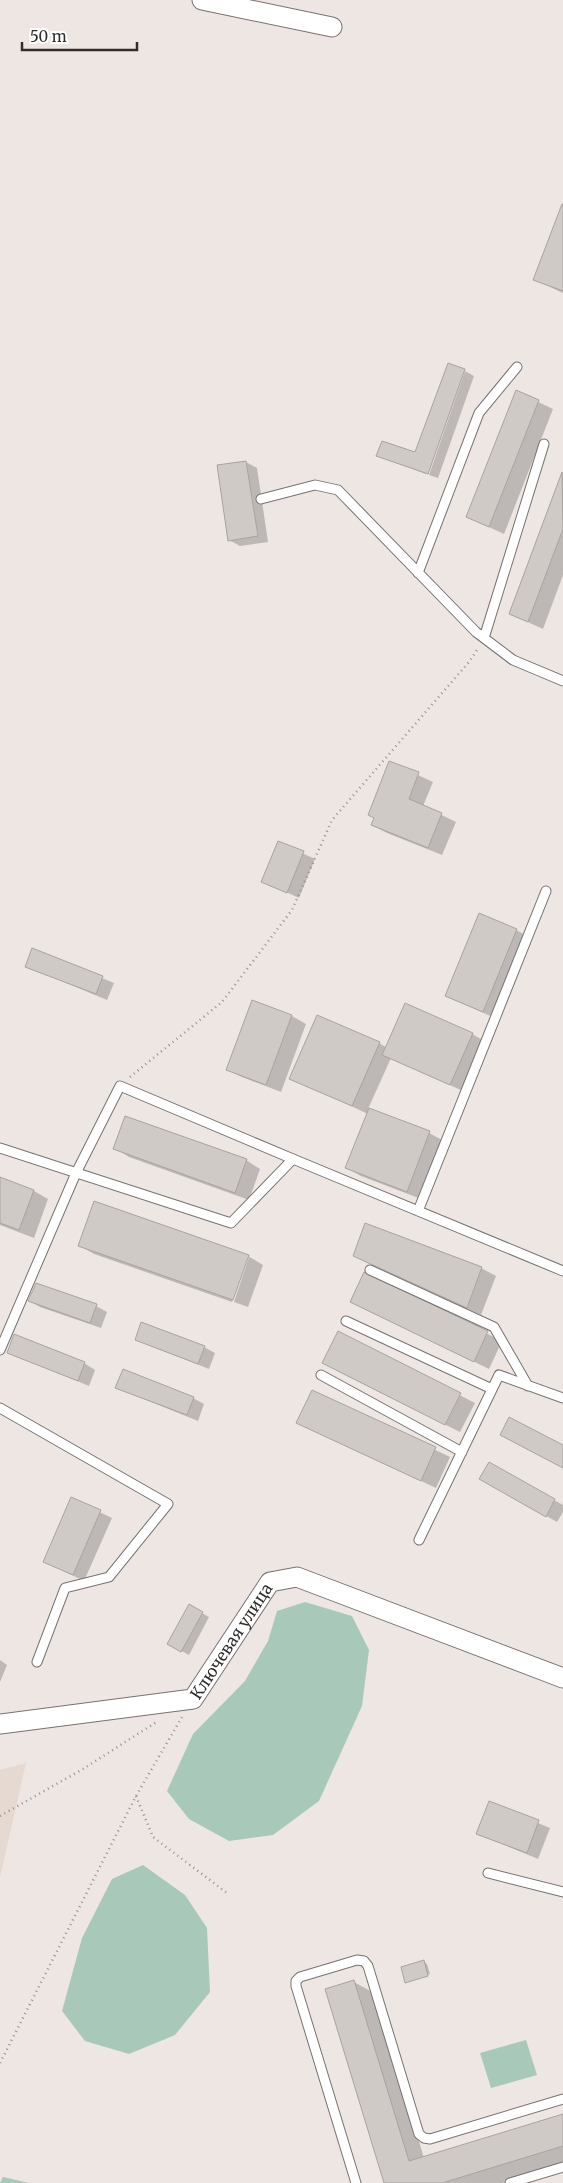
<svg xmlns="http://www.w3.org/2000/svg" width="563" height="2183" viewBox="0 0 563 2183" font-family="Merriweather,serif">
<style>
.built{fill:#e6d9d1}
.green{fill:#a8c9b9}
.shadow{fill:#0003}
.building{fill:#d0cac7;stroke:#a9a3a0}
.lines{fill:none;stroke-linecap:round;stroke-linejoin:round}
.service-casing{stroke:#787370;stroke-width:11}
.minor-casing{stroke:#787370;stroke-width:21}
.path{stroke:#96918f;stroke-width:2.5;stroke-dasharray:1 4;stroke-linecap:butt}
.service{stroke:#fff;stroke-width:9}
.minor{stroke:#fff;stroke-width:19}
.labels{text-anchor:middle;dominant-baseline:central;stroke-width:4;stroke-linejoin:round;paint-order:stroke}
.street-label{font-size:16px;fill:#302d2c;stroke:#fff}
</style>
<rect width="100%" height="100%" fill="#ede6e3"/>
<path class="built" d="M26,1763L0,1877V1770Z"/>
<path class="green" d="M305,1602L352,1616L369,1650L362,1706L319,1801L273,1835L229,1841L189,1819L167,1791L193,1734L245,1681L268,1641L277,1611Z
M143,1865L185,1895L207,1928L210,1992L175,2035L129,2054L85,2041L62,2011L82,1938L112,1879Z
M526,2040L537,2075L491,2088L480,2053Z
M3,2177L29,2183H0Z"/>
<path class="shadow" d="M563,204V293L535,280Z
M463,370L426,474L378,455L415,454Z
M465,371L474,376L438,478L429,475Z
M517,392L553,409L504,534L467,517Z
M246,462L257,468L268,542L240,546L229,540Z
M563,472V575L543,629L510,614Z
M390,762L433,782L423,806L456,822L442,855L387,833L372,825Z
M278,842L315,859L299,898L263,881Z
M516,930L531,938L497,1019L446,996Z
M33,950L114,983L107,1000L26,966Z
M292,1016L306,1024L281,1092L242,1077L227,1069Z
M472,1034L486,1042L465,1092L391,1058L368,1109L429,1133L444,1141L421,1199L361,1176L347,1168L368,1114L291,1078L379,1043L387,1048Z
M115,1148L246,1160L260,1169L249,1200L129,1157Z
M0,1178L34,1191L48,1199L34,1238L0,1225Z
M80,1246L248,1256L263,1265L248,1307L234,1302L249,1257H247L232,1302L94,1254Z
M354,1255L481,1268L496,1276L481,1315Z
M365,1274L502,1341L489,1369L352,1302Z
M29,1301L96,1306L107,1312L101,1328L40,1307Z
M338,1333L475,1403L460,1432L338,1371Z
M136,1340L204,1347L215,1353L209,1369Z
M8,1352L84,1363L95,1370L89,1386Z
M117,1388L193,1398L204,1404L198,1421Z
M313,1391L450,1457L436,1488L298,1423Z
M490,1464L563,1505V1512L557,1522L481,1479Z
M72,1499L112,1518L84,1581L45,1562Z
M189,1606L209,1617L189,1655L169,1644Z
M0,1660L7,1665L0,1682Z
M490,1803L550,1828L538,1859L478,1834Z
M424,1962L427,1964L430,1974L406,1982L402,1968Z
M354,1982L374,1993L424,2158L563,2116V2164L502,2183H385Z"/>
<path class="building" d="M562,204H563V291L533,280Z
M448,363L465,369L428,474L376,456L382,441L415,452Z
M516,390L539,400L489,527L466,517Z
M246,461L258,536L228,541L217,465Z
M562,472L563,529L528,622L509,614Z
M389,761L419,772L409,799L442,813L428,848L371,825L374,818L368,815Z
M278,841L304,851L287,893L261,882Z
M479,913L517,929L483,1012L445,996Z
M32,948L103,976L96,994L25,967Z
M252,1000L292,1015L266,1085L226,1070Z
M405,1003L473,1033L450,1085L382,1055Z
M317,1015L380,1042L352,1106L289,1079Z
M369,1108L430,1131L407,1192L345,1168Z
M125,1116L247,1159L235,1193L113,1149Z
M0,1177L34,1190L19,1230L0,1223Z
M94,1201L249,1255L233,1300L78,1246Z
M365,1223L482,1267L467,1308L353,1256Z
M364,1272L488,1331L474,1362L350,1302Z
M36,1283L97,1304L90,1323L28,1301Z
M141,1322L205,1346L198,1364L135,1340Z
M338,1331L461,1393L445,1425L322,1363Z
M14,1334L85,1362L78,1381L7,1353Z
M123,1369L194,1397L187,1415L115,1388Z
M312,1390L436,1447L421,1481L296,1423Z
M509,1417L563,1445V1468L500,1435Z
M489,1462L555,1499L546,1517L479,1479Z
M71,1497L101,1510L73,1575L43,1562Z
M189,1604L203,1612L181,1652L167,1644Z
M489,1801L539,1820L527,1853L476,1834Z
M424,1960L428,1976L405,1983L401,1967Z
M354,1980L409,2161L563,2114V2146L442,2183H384L325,1989Z"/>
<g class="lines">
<defs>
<path id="service" d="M261,499L315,485L338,490L476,632L513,660L563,681
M418,573L479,413L517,367
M484,638L544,444
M0,1148L231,1223L293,1159L563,1271
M418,1211L546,891
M370,1270L494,1327L528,1386
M346,1321L492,1389
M0,1350L76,1173L120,1086L293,1159
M321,1375L462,1452
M0,1408L168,1504L109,1577L65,1588L37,1662
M419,1540L499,1375L563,1398
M488,1873L563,1892
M356,2183L296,1986V1981L300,1977L357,1960L364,1961L368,1966L419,2134L424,2138L430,2139L563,2099
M510,2183L563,2167"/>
<g id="minor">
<path d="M202,0L332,27"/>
<path id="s1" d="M0,1724L193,1699L270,1582L297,1577L563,1678"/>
</g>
</defs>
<use href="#service" class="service-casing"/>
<use href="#minor" class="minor-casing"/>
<path class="path" d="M130,1077L222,1002L292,910L332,820L469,662L479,647
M136,1796L153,1837L227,1893
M0,1816L83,1769L158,1721
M0,2063L136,1796L182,1717"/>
<use href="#service" class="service"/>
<use href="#minor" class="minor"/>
</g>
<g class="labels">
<g class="street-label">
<text stroke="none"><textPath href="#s1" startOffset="264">Ключевая улица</textPath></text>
</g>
</g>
<path d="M22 42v8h115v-8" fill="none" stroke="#302d2c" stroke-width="2.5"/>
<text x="30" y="42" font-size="15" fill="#302d2c" stroke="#ffffff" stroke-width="4" paint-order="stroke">50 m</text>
</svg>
